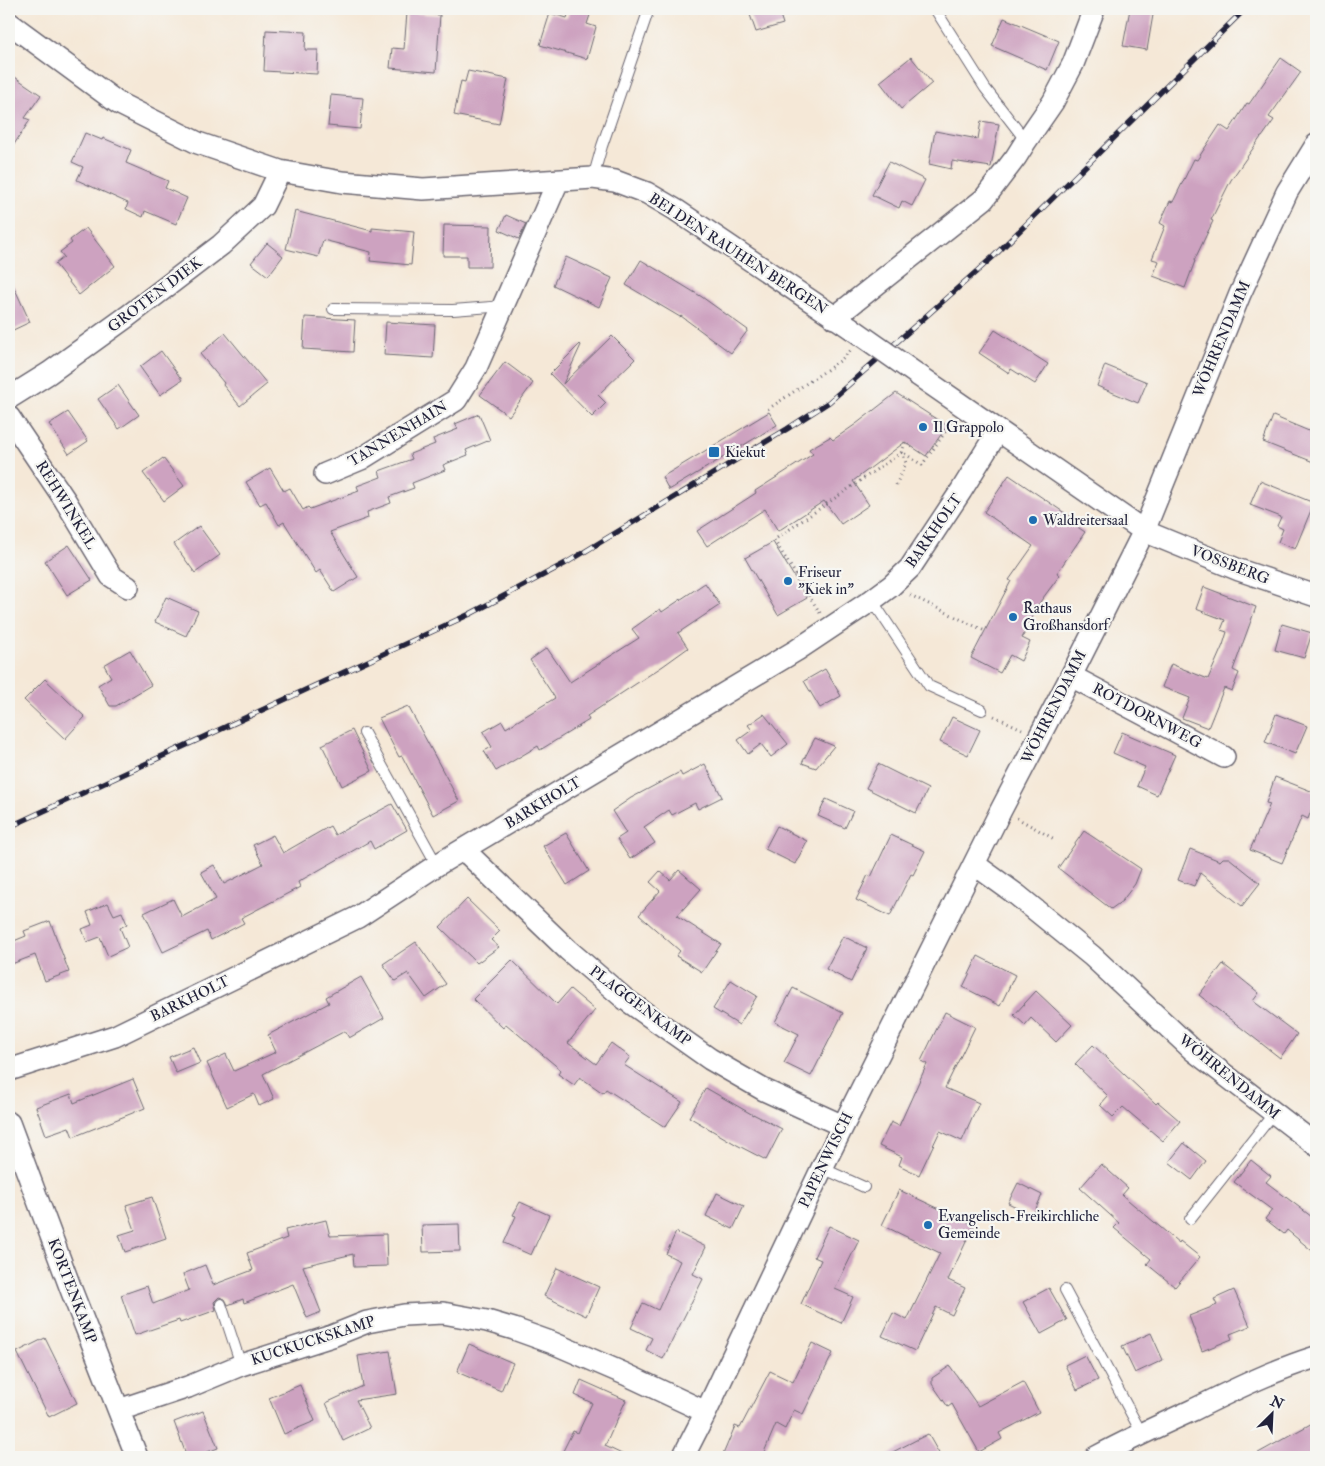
<svg xmlns="http://www.w3.org/2000/svg" width="1325" height="1466" viewBox="0 0 1325 1466" font-family="'IM FELL Double Pica',serif">
<style>
.building{fill:#cda2c0}
.lines{fill:none;stroke-linecap:round;stroke-linejoin:round}
.service-casing{stroke:#6c6772;stroke-width:12}
.minor-casing{stroke:#6c6772;stroke-width:24}
.path{stroke:#6c6772;stroke-width:3;stroke-dasharray:1 4;stroke-linecap:butt}
.service{stroke:#fff;stroke-width:10}
.minor{stroke:#fff;stroke-width:21}
.rail-casing{stroke:#22223b;stroke-width:5.5}
.rail{stroke:#f6f6f2;stroke-width:4;stroke-dasharray:11;stroke-linecap:butt}
.minor-bridge-casing{stroke:#6c6772;stroke-width:24;stroke-linecap:butt}
.minor-bridge{stroke:#fff;stroke-width:21}
.poi-dot{fill:#1f6fb2;stroke:#f6f6f2;stroke-width:2}
.labels{text-anchor:middle;dominant-baseline:central;stroke-width:4.5;stroke-linejoin:round;paint-order:stroke}
.street-label{font-size:15px;fill:#22223b;stroke:#f6f6f2}
.poi-label{font-size:15px;fill:#22223b;stroke:#f6f6f2;text-anchor:start}
</style>
<rect width="100%" height="100%" fill="#f6f6f2"/>
<filter id="ink" filterUnits="userSpaceOnUse"><feTurbulence type="fractalNoise" baseFrequency=".02" numOctaves="2"/><feDisplacementMap in="SourceGraphic" scale="10" xChannelSelector="R" yChannelSelector="G"/><feConvolveMatrix kernelMatrix="1 2 1 2 8 2 1 2 1" color-interpolation-filters="sRGB"/></filter>
<filter id="wash" filterUnits="userSpaceOnUse"><feTurbulence type="fractalNoise" baseFrequency=".0096" numOctaves="4" result="noise"/><feDisplacementMap in="SourceGraphic" scale="20" xChannelSelector="R" yChannelSelector="G"/><feGaussianBlur stdDeviation="1.12" result="paint"/><feColorMatrix in="noise" values="0 0 0 0 0 0 0 0 0 0 0 0 0 0 0 0 0 1.4 0 .05"/><feComposite in="paint" operator="in"/></filter>
<g filter="url(#wash)">
<rect width="100%" height="100%" fill="#f5e8d7"/>
<g id="blocks">
<path class="building" d="M570,9H592L587,24L596,27L587,59L540,45L550,13L567,18Z
M748,9H778L783,24L756,32Z
M1130,9H1154L1147,50L1123,46Z
M407,13L440,15L436,72L390,68L392,48L404,49Z
M1004,18L1059,41L1047,70L992,46Z
M266,30L306,32L305,50H318L317,74L264,71Z
M911,57L932,83L901,109L880,82Z
M1281,58L1301,72L1269,117L1274,120L1262,137H1261L1231,180L1211,220L1213,221L1194,261H1195L1185,288L1153,276L1159,261L1152,259L1165,226L1160,223L1170,201L1173,202L1194,159L1197,160L1220,125L1229,131L1247,103L1249,104Z
M468,71L508,79L499,124L454,115L461,81L465,82Z
M9,73L41,95L25,118L30,120L9,152Z
M331,95L363,98L360,129L328,126Z
M981,121L999,124L991,167L952,161L951,169L929,164L935,131L978,139Z
M85,133L102,140L103,138L131,150L126,163L168,181L165,188L187,198L176,224L145,211L143,217L126,209L128,203L77,180L83,167L72,162Z
M889,162L925,180L912,206L902,201L899,208L872,195Z
M295,211L372,231V228L414,232L411,265L370,261L371,252L323,240L318,257L286,249Z
M506,215L526,224L519,239L499,230Z
M444,225L491,226L490,267H467V256H443Z
M86,228L115,266L79,295L55,264L64,257L60,252L72,243L70,240Z
M267,243L283,256L268,276L251,263Z
M566,257L612,278L599,307L553,285Z
M641,260L702,297L748,330L731,353L681,316L680,317L626,285Z
M9,276L30,322L9,332Z
M305,317L355,320L353,352L303,349Z
M386,322L435,325L433,358L384,355Z
M995,330L1048,364L1035,384L1011,369L1009,373L979,353Z
M225,333L267,384L240,406L223,385L224,383L200,354Z
M612,336L635,359L598,395L606,403L592,417L550,374L580,344L581,345L563,384Z
M161,351L182,380L160,395L140,367Z
M505,362L533,383L509,416L480,395Z
M1105,365L1147,382L1138,403L1097,386Z
M118,385L139,415L119,429L98,399Z
M896,393L947,426L926,456L905,442L853,481L869,505L841,524L824,501L778,531L765,509L707,546L697,531L756,493L755,491L813,454L809,449L830,437L833,440L856,424Z
M68,412L88,441L69,454L49,424Z
M769,412L777,425L669,490L662,477Z
M479,414L490,440L466,450L468,455L443,465L445,470L412,483L414,488L389,497L391,503L367,512L368,518L330,532L358,577L334,592L320,570L316,573L284,522L279,525L266,502L260,505L246,482L270,468L284,491L290,488L303,510L308,507L310,509L359,491L357,486L381,477L379,471L412,459L410,454L435,444L433,439L458,429L455,424Z
M1273,416L1316,434V463L1263,442Z
M163,458L184,486L164,501L143,473Z
M1009,475L1072,518L1070,522L1085,532L1057,573L1060,575L1040,602L1022,638L1030,642L1021,661L1010,655L1000,673L971,658L1011,581L1009,580L1033,546L984,512Z
M1260,481L1314,503L1295,549L1278,542L1283,529L1277,526L1281,517L1250,505Z
M199,526L220,555L195,573L174,544Z
M773,542L807,598L778,615L745,558Z
M69,545L92,580L67,595L45,561Z
M705,583L720,605L678,633L688,648L663,666L587,716L589,720L540,750L538,746L496,771L484,751L492,747L483,732L502,721L506,728L555,698L530,660L547,648L570,682L639,638L632,629L660,609L662,612Z
M1204,587L1256,607L1233,670L1239,673L1232,691L1224,688L1208,728L1182,718L1190,698L1162,687L1171,664L1208,679L1223,645L1227,632L1221,630L1225,620L1196,609Z
M166,597L198,611L186,636L155,622Z
M1282,624L1312,633L1304,658L1275,650Z
M130,650L151,685L116,706H110L98,685L111,677L104,665Z
M825,669L841,696L820,708L804,681Z
M45,679L85,717L65,739L24,700Z
M408,706L459,801L433,815L402,756L399,757L379,718Z
M764,714L788,744L771,757L761,744L748,754L738,740L752,730L748,725Z
M1276,714L1307,726L1295,754L1265,742Z
M952,717L980,730L968,755L940,742Z
M352,730L372,771L342,786L322,745Z
M1122,732L1175,755L1157,795L1137,786L1145,767L1113,753Z
M815,738L834,746L816,768L802,763Z
M705,764L722,797L698,809L695,803L672,815L669,810L644,827L655,843L630,859L617,839L626,833L612,811L631,798L680,772L682,776Z
M878,764L928,789L916,813L866,788Z
M1275,777L1316,793V797L1308,819L1302,816L1282,863L1250,850L1270,804L1266,803Z
M826,799L853,811L845,828L818,816Z
M392,804L407,830L374,849L370,841L298,882L300,887L241,918L244,923L211,940L207,931L163,952L144,913L173,899L182,917L216,899L201,872L214,865L224,884L263,864L253,845L273,835L283,853L330,826L335,835Z
M777,826L807,841L795,864L765,849Z
M1084,831L1141,869L1135,884L1122,901L1111,909L1058,868Z
M566,833L589,871L567,885L543,846Z
M891,835L925,851L913,875L911,874L890,916L856,900L868,875L871,877Z
M1190,849L1220,861L1223,858H1229L1260,883L1242,906L1200,873L1194,886L1178,880Z
M679,870L701,889L677,916L721,944L702,972L676,956L680,951L639,915L660,891L650,882L660,871L670,880Z
M467,899L500,931L491,940L499,947L477,963L440,927Z
M108,903L114,915L122,912L127,924L120,928L128,947L108,956L100,937L87,942L82,929L92,925L87,912Z
M50,921L69,972L45,981L35,955L9,965V943L26,936L24,931Z
M843,936L867,948L851,982L826,969Z
M416,942L446,984L426,998L408,973L395,981L383,964Z
M978,956L1015,975L1000,1006L963,987Z
M512,960L557,1004L570,989L595,1010L568,1043L596,1064L611,1043L630,1057L624,1065L682,1102L665,1127L606,1089L603,1093L580,1077L574,1085L558,1074L561,1070L506,1024L503,1028L473,999Z
M1223,964L1259,993L1253,1001L1297,1034L1280,1058L1199,995Z
M361,977L384,1018L349,1038L345,1031L263,1074L274,1099L259,1106L254,1094L227,1107L207,1063L226,1054L234,1071L276,1052L268,1035L329,1003L326,997Z
M731,980L757,996L739,1025L713,1009Z
M793,988L843,1013L811,1076L784,1063L799,1034L775,1022Z
M1036,991L1072,1025L1056,1042L1031,1018L1025,1025L1014,1015Z
M945,1012L975,1027L945,1088L979,1103L962,1141L940,1131L919,1175L899,1165L902,1157L879,1146L891,1122L899,1126L927,1064L921,1061Z
M1093,1045L1156,1104L1158,1102L1180,1121L1163,1141L1123,1107L1113,1117L1100,1105L1108,1096L1075,1064Z
M193,1047L200,1063L176,1073L169,1057Z
M133,1079L145,1108L73,1137L69,1127L46,1135L36,1107L71,1094L74,1103Z
M706,1088L753,1115V1114L782,1129L766,1160L737,1145L689,1117Z
M1184,1143L1206,1161L1192,1180L1169,1162Z
M1251,1160L1271,1176L1266,1182L1316,1220V1254L1287,1230L1284,1234L1265,1219L1272,1210L1234,1182Z
M1101,1164L1128,1188L1122,1195L1179,1243L1180,1241L1200,1257L1175,1287L1147,1264L1151,1259L1114,1228L1119,1223L1080,1188Z
M1018,1183L1042,1195L1033,1215L1008,1203Z
M899,1190L974,1225L948,1280L965,1288L952,1315L936,1307L915,1351L882,1336L893,1313L907,1320L940,1253L882,1225Z
M717,1193L744,1206L733,1229L706,1216Z
M152,1197L166,1238L125,1252L119,1235L135,1230L126,1205Z
M520,1202L549,1215L531,1255L504,1243L516,1216L513,1215Z
M326,1220L330,1236L386,1234L387,1266L354,1267L353,1254L303,1266L321,1312L307,1318L293,1284L244,1303L243,1299L228,1305L225,1299L219,1297L214,1302L216,1310L180,1323L179,1320L135,1335L121,1295L147,1286L153,1304L189,1290L183,1274L205,1265L213,1285L253,1270L247,1253L287,1238L285,1230Z
M459,1224L460,1251L423,1252L422,1225Z
M829,1226L859,1240L835,1289L853,1297L841,1323L801,1304L821,1260L814,1257Z
M676,1232L706,1247L693,1274L703,1279L663,1359L646,1350L652,1338L631,1328L643,1303L658,1310L680,1261L666,1254Z
M557,1268L599,1287L586,1316L544,1296Z
M1049,1288L1067,1320L1041,1334L1023,1302Z
M1234,1290L1250,1326L1230,1334L1232,1339L1202,1351L1189,1316L1217,1305L1214,1299Z
M1151,1333L1163,1360L1135,1373L1122,1346Z
M45,1338L77,1403L49,1417L17,1352Z
M812,1343L833,1353L803,1414L794,1410L785,1429L776,1424L762,1457H722L735,1426L740,1428L770,1371L793,1382Z
M469,1344L513,1363L501,1391L457,1372Z
M390,1351L397,1394L356,1400L370,1428L343,1441L326,1403L363,1386L358,1356Z
M1085,1355L1098,1380L1077,1390L1065,1365Z
M950,1366L978,1406L1023,1382L1039,1412L999,1433L1002,1439L979,1452L952,1404L948,1407L932,1384V1378Z
M581,1380L626,1400L605,1446L628,1457H560L573,1431L578,1433L592,1403L575,1395Z
M300,1385L315,1421L284,1434L269,1398Z
M203,1411L218,1448L194,1457H187L174,1422Z
M1316,1421V1457H1251Z
M928,1434L941,1457H883Z"/>
</g>
</g>
<g filter="url(#ink)">
<use href="#blocks" fill-opacity="0" stroke="#6c6772" stroke-width="1"/>
<g class="lines">
<defs>
<path id="service" d="M935,9L985,88L1026,141
M593,178L602,146L649,9
M333,309L453,310L504,306
M872,600L929,686L982,710
M364,733L437,865
M822,1168L864,1187
M1190,1219L1274,1113
M1065,1290L1142,1434
M221,1304L241,1365"/>
<path id="minor" d="M9,23L118,103L198,143L280,171L342,182L423,189L593,178L615,181L647,193L676,210L851,328
M834,318L984,199L1016,157L1026,141L1053,102L1073,64L1094,9
M918,375L1144,531L1239,570L1316,596
M9,398L49,373L128,316L221,245L263,206L280,171
M9,417L65,500L111,576L128,587
M325,474L361,459L456,400L476,368L558,181
M1071,676L1224,757
M464,850L568,950L625,999L710,1059L764,1090L843,1126
M974,864L1017,895L1092,956L1194,1051L1316,1145
M9,1070L115,1036L358,917L437,865L797,650L872,600L891,586L910,568L961,491L998,431
M9,1123L72,1292L137,1457
M119,1410L188,1387L241,1365L332,1336L367,1322L404,1315L443,1313L487,1321L514,1329L553,1343L625,1374L706,1412
M683,1457L706,1412L822,1168L1001,810L1071,676L1144,531L1240,294L1287,192L1316,145
M1096,1457C1128,1440 1160,1425 1193,1410C1233,1390 1274,1370 1316,1357"/>
</defs>
<use href="#service" class="service-casing"/>
<use href="#minor" class="minor-casing"/>
<path class="path" d="M768,409L840,361L851,350
M896,485L906,463L902,452L905,442
M910,595L985,631
M820,613L774,540L902,452L922,465L953,421
M994,716L1022,729
M1017,818L1056,840"/>
<use href="#service" class="service"/>
<use href="#minor" class="minor"/>
<defs>
<path id="rail" d="M9,827L470,614L566,563L787,429L829,402L994,256L1245,9"/>
</defs>
<use href="#rail" class="rail-casing"/>
<use href="#rail" class="rail"/>
<defs>
<path id="minor-bridge" d="M851,328L918,375"/>
</defs>
<use href="#minor-bridge" class="minor-bridge-casing"/>
<use href="#minor-bridge" class="minor-bridge"/>
</g>
</g>
<g class="poi-dot">
<circle cx="923" cy="427" r="5"/>
<rect x="708" y="446" width="12" height="12" rx="2.5"/>
<circle cx="1033" cy="520" r="5"/>
<circle cx="788" cy="581" r="5"/>
<circle cx="1013" cy="617" r="5"/>
<circle cx="928" cy="1225" r="5"/>
</g>
<g class="labels">
<g class="street-label">
<text transform="translate(738 254) rotate(33)">BEI DEN RAUHEN BERGEN</text>
<text transform="translate(155 295) rotate(-37)">GROTEN DIEK</text>
<text transform="translate(1222 339) rotate(-67)">WÖHRENDAMM</text>
<text transform="translate(398 434) rotate(-31)">TANNENHAIN</text>
<text transform="translate(66 505) rotate(58)">REHWINKEL</text>
<text transform="translate(934 531) rotate(-55)">BARKHOLT</text>
<text transform="translate(1230 565) rotate(21)">VOSSBERG</text>
<text transform="translate(1054 707) rotate(-63)">WÖHRENDAMM</text>
<text transform="translate(1147 716) rotate(28)">ROTDORNWEG</text>
<text transform="translate(543 803) rotate(-31)">BARKHOLT</text>
<text transform="translate(190 999) rotate(-26)">BARKHOLT</text>
<text transform="translate(640 1006) rotate(37)">PLAGGENKAMP</text>
<text transform="translate(1229 1077) rotate(39)">WÖHRENDAMM</text>
<text transform="translate(826 1160) rotate(-64)">PAPENWISCH</text>
<text transform="translate(72 1291) rotate(69)">KORTENKAMP</text>
<text transform="translate(313 1341) rotate(-18)">KUCKUCKSKAMP</text>
</g>
<g class="poi-label">
<text x="933" y="427">Il Grappolo</text>
<text x="725" y="452">Kiekut</text>
<text x="1043" y="520">Waldreitersaal</text>
<text x="798" y="572">Friseur<tspan x="798" dy="17">"Kiek in"</tspan></text>
<text x="1023" y="608">Rathaus<tspan x="1023" dy="17">Großhansdorf</tspan></text>
<text x="938" y="1216">Evangelisch-Freikirchliche<tspan x="938" dy="17">Gemeinde</tspan></text>
</g>
</g>
<rect width="1325" height="1466" fill="none" stroke="#f6f6f2" stroke-width="30"/>
<g transform="translate(1272 1414) rotate(24)" stroke="#f6f6f2" stroke-width="4" paint-order="stroke">
<path d="M0-4L9 19L0 12L-9 19Z" fill="#22223b"/>
<text y="-8" font-size="14" font-weight="bold" text-anchor="middle" fill="#22223b">N</text>
</g>
</svg>
